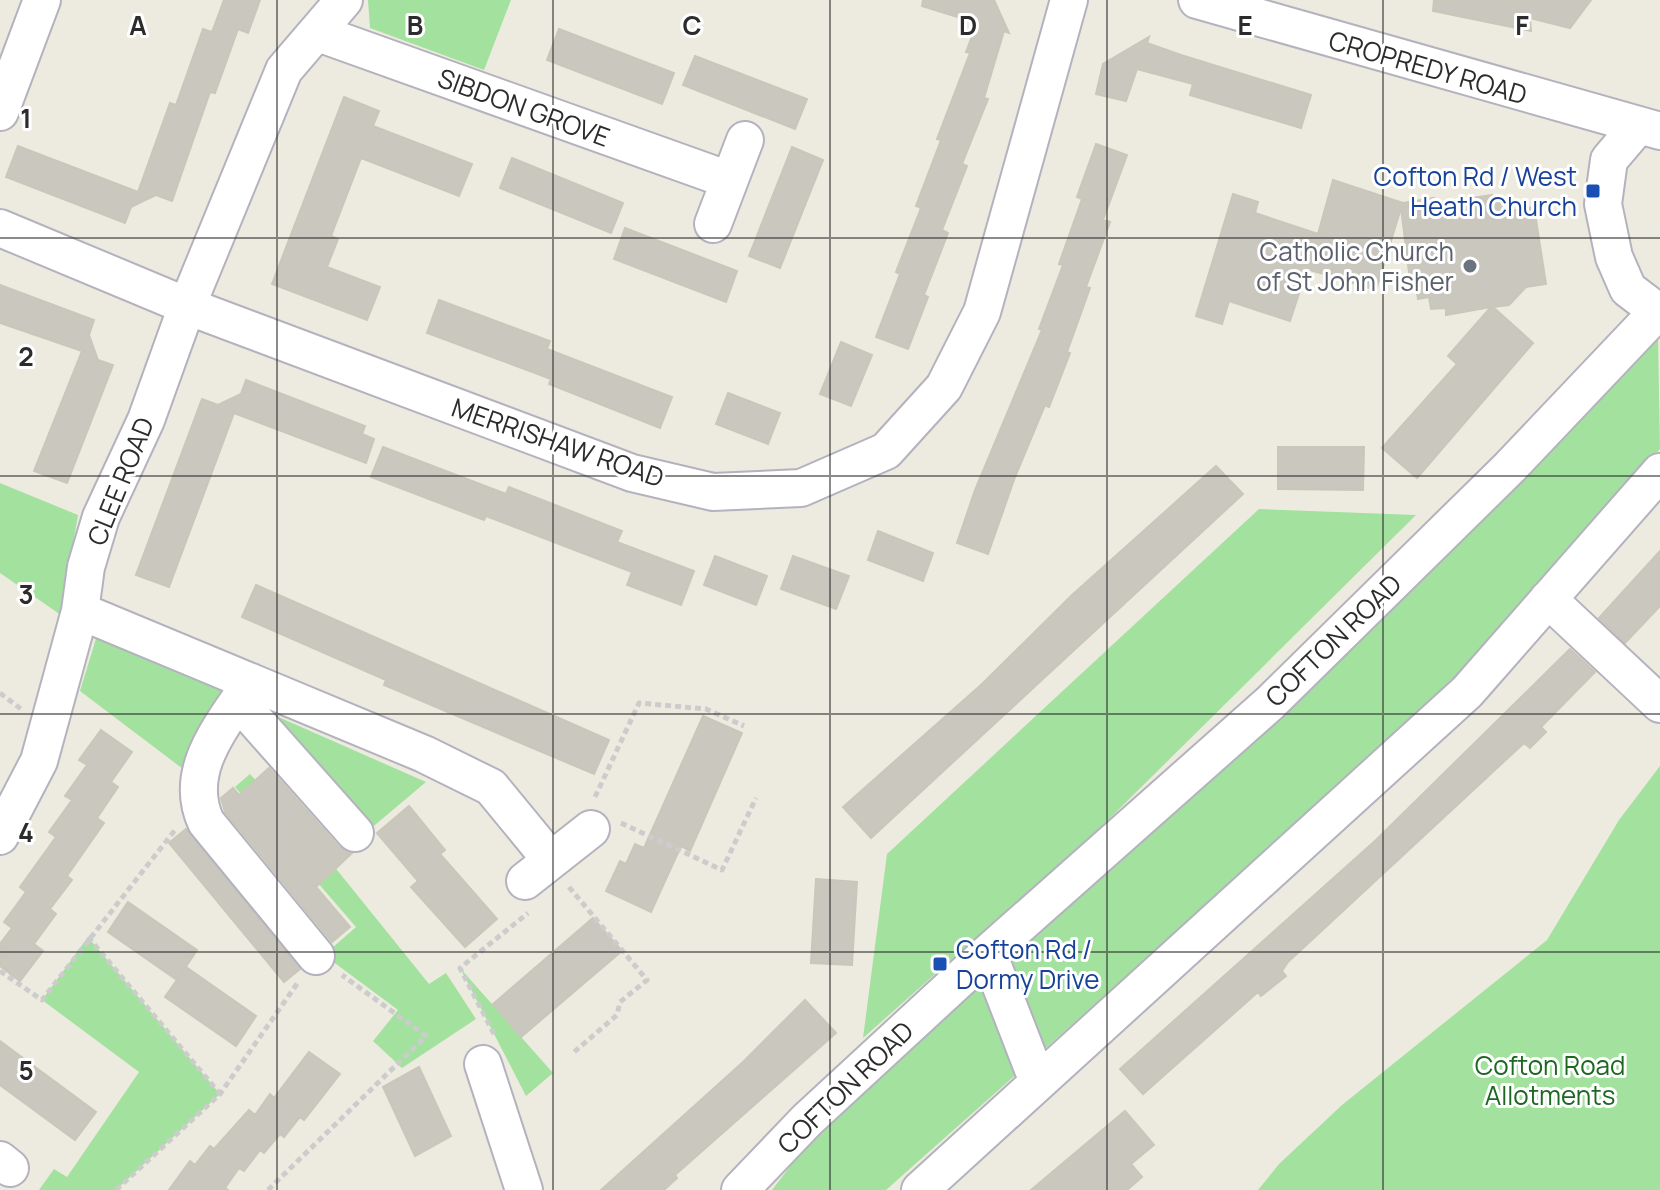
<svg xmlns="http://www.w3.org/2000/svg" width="1660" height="1190" viewBox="0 0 1660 1190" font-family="Manrope,sans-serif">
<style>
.green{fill:#a3e19e}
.building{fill:#c9c7be;stroke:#c9c7b9;stroke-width:2}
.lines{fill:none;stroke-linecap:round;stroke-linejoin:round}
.minor-casing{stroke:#b4b2bf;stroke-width:40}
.path{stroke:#ccc;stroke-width:5;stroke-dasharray:6 4;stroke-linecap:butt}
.minor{stroke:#fff;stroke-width:36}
.grid{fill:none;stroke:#2c2c2c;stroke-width:2;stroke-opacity:0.55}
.transit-dot{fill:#1a4fb4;stroke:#fff;stroke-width:3}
.worship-dot{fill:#6b7280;stroke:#fff;stroke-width:3}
.labels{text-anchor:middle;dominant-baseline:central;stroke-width:6;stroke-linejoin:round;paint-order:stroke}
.street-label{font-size:26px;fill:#2c2c2c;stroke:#fff}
.transit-label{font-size:26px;fill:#164399;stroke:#fff;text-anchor:end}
.worship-label{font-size:26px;fill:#5b616d;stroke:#fff;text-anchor:end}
.park-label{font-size:26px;fill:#1d6821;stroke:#fff}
.grid-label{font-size:26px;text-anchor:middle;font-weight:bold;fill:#2c2c2c;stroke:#fff;stroke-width:6;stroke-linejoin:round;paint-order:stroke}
</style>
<rect width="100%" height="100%" fill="#edebdf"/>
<path class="green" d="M368,0H511L484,70L370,28Z
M1658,336L1660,449L1462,678L886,1190H772L801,1152L1123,850Z
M0,483L78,515L61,615L0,573Z
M1259,509L1416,515L1101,827L863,1038L887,854Z
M98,632L234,688L187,772L80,691Z
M258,708L426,782L369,830Z
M1660,766V1190H1258L1279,1164L1342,1105L1547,940L1619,820Z
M250,774L329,860L429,984L446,973L476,1019L402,1068L373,1041L398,1010L324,955L356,927L235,787Z
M88,937L220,1094L116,1190H39L54,1169L67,1177L139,1072L42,1000Z
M460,968L553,1073L526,1096Z"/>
<path class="building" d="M224,0H260L248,33L238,29L215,93L210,92L172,201L156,195L143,201L131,207L125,223L6,177L18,146L138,192L170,103L176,105L203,29L212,32Z
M923,0H994L1009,33L1004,31L984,98L988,99L962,164L967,166L942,230L948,233L924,295L928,297L908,349L876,337L900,274L896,272L921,208L916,206L941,140L937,139L970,53L966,52L977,23L922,6Z
M1434,0H1591L1570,28L1530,18L1531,31L1433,11Z
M559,29L674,73L662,104L547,60Z
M1149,37L1147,43L1181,55L1311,95L1301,128L1190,95L1193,84L1137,69L1126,101L1096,94L1103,64Z
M695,56L807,99L795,129L683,85Z
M344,97L379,111L373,126L472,164L459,196L361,158L331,236L338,239L327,267L380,287L367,320L272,284Z
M1096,144L1127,155L1103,220L1110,222L1086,287L1090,288L1067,352L1070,353L1049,407L1045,405L1015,477L988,554L957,543L975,490L1042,330L1039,329L1063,265L1059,264L1082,199L1077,197Z
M792,147L823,160L780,268L749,256Z
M512,158L623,203L611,233L500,188Z
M1333,180L1403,203L1434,198L1435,204L1492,195L1493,202L1507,200L1509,211L1534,207L1546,284L1526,287L1509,305L1493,307L1533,343L1417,478L1382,448L1457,364L1448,356L1491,307L1446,315V308L1431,309L1429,297L1418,299L1416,287L1411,288L1401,208L1376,290L1307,269L1290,321L1229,301L1222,324L1196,316L1233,194L1258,202L1255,213L1318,234Z
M625,228L737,271L726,302L614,259Z
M0,285L94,320L89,335L98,360L113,365L67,483L34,471L82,351L0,323Z
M439,300L550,341L547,349L672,397L660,428L549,384L551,379L427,333Z
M841,342L872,355L851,406L820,394Z
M246,380L365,426L362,434L374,439L366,463L234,413L169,587L136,575L202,399L218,405L241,394Z
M728,393L780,413L768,444L716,424Z
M383,447L506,494L509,487L622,531L617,542L694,571L681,605L627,585L632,572L486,516L484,520L371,477Z
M1278,447H1364L1363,490L1278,489Z
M1216,466L1243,494L871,838L843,807L982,684L1072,595Z
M878,531L933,553L923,581L868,560Z
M1660,551V606L1625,643L1599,618Z
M715,556L767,576L756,605L704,585Z
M793,556L849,576L836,609L781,589Z
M256,585L609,740L594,774L384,685L386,680L242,617Z
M1570,649L1595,672L1541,727L1546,732L1530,748L1524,743L1288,962L1282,971L1286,976L1261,996L1258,992L1143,1094L1120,1069L1376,840Z
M703,716L742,733L690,851L681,846L651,912L606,891L620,861L626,864L635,844L644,848Z
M101,730L132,752L111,782L118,787L97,818L104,823L67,876L72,880L50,909L56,914L34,944L43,951L20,981L0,966V944L12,928L4,922L26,892L20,887L56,837L49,832L72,800L65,796L87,765L79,760Z
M269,768L339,847L352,853L316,887L350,927L332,942L225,812L221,798L233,788L239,795Z
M409,806L445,850L440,854L497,919L465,947L411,887L418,881L377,833Z
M186,829L300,969L284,982L169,843Z
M816,879L857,882L852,965L811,963Z
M128,902L197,950L177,980L108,932Z
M593,918L622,951L521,1037L493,1004Z
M186,967L256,1016L236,1046L165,997Z
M805,1000L836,1033L675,1175L677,1178L664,1190H601L743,1062Z
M0,1041L96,1112L75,1140L0,1085Z
M309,1052L340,1074L304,1120L300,1117L284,1137L280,1134L264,1153L260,1150L244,1171L239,1168L225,1188L228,1190H169L190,1161L195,1165L210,1146L214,1149L249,1110L255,1115L270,1094L274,1098Z
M419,1067L451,1136L415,1156L383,1087Z
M1125,1111L1154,1145L1131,1164L1142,1177L1127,1190H1031Z"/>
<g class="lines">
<defs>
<path id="minor" d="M344,0L284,70L187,306L146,420L101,517L86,567L80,611L424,754L491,787L551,860
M1197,0L1660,131
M318,33L729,180
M0,112L42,0
M1637,127L1609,160L1603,204L1614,257L1628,289L1657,311
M713,224L745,140
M0,228L187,306L632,473L713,492L801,488L886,451L944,387L982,312L1069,0
M1548,599L1660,704
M251,682C223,725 182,770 206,822L316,956
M238,701L355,833
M0,836L39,761L80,611
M525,881L591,829
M988,953L1038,1082
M483,1064L524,1190
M0,1160L10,1168
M740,1190L807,1120L988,953L1270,703L1510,467L1660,309
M920,1190L1467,692L1660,472"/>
</defs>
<use href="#minor" class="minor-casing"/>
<path class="path" d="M0,693L21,709
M595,797L639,703L706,709L744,726
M621,823L722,870L756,798
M569,887L647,980L620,1002L617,1015L573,1053
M88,937L220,1094
M0,971L42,1000L175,830
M494,1034L460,968L528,913
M116,1190L220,1094L299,981
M268,1190L426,1036L342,975"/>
<use href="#minor" class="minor"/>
</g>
<path class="grid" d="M277,0V1190M553,0V1190M830,0V1190M1107,0V1190M1383,0V1190M0,238H1660M0,476H1660M0,714H1660M0,952H1660"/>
<g class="transit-dot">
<rect x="1585" y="183" width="16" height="16" rx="4"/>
<rect x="932" y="956" width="16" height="16" rx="4"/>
</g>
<circle class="worship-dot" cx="1470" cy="266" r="8"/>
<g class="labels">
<g class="street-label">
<text transform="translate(1428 67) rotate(16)">CROPREDY ROAD</text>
<text transform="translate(524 107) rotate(20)">SIBDON GROVE</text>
<text transform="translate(558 442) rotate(19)">MERRISHAW ROAD</text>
<text transform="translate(120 481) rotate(-68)">CLEE ROAD</text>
<text transform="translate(1333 640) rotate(-44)">COFTON ROAD</text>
<text transform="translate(845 1087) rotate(-44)">COFTON ROAD</text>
</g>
<g class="transit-label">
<text x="1577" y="176">Cofton Rd / West<tspan x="1577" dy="30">Heath Church</tspan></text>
<text x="956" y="949" text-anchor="start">Cofton Rd /<tspan x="956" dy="30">Dormy Drive</tspan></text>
</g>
<g class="worship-label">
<text x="1454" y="251">Catholic Church<tspan x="1454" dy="30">of St John Fisher</tspan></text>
</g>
<g class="park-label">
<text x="1550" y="1065">Cofton Road<tspan x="1550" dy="30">Allotments</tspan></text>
</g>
</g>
<g class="grid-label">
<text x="138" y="35">A</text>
<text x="415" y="35">B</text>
<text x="692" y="35">C</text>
<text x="968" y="35">D</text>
<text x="1245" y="35">E</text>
<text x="1522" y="35">F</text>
<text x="26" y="128">1</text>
<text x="26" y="366">2</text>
<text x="26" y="604">3</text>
<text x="26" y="842">4</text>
<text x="26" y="1080">5</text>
</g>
</svg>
